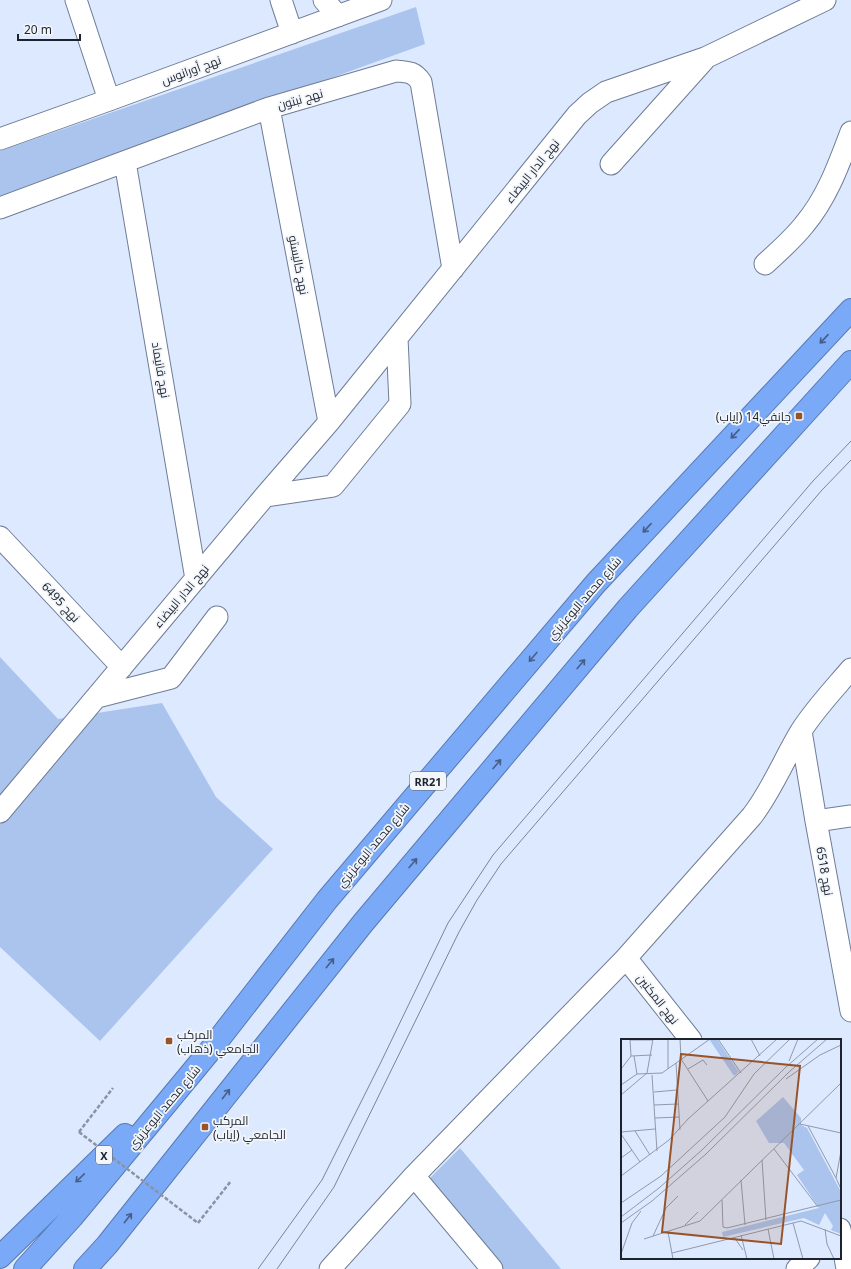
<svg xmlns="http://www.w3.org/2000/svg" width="851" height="1269" viewBox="0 0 851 1269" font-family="'Noto Sans',Cairo,sans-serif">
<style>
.green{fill:#aac4ee}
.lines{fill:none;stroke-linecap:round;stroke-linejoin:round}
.minor-casing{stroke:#6e7d96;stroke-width:23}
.highway-casing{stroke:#597ab1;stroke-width:24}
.path{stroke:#8993a4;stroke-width:2.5;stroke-dasharray:4 2;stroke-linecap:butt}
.minor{stroke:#fff;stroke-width:21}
.highway{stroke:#7aa9f8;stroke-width:22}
.tram{stroke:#7a8494;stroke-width:1}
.path-bridge{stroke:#8993a4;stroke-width:2.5;stroke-dasharray:4 2;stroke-linecap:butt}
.oneway{stroke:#475f88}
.poi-dot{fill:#985328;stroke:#f2f6fb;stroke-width:1.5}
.labels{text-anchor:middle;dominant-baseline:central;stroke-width:3.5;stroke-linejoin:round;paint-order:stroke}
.shield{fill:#f2f6fb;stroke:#5d626b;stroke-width:1}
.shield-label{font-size:11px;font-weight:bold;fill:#1d232d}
.street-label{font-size:12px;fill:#1d232d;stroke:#f2f6fb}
.poi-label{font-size:12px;fill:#1d232d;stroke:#f2f6fb;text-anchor:start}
.inset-road{fill:none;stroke:#909aab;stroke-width:1}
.view{fill:#985328;fill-opacity:0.15;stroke:#985328;stroke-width:2}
.inset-edge{fill:none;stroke:#1d232d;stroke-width:2}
</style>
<rect width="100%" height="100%" fill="#dce9ff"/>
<path class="green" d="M416,7L425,44L0,198V151Z
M0,657L58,719L162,703L216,797L273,849L100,1041L0,947Z
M460,1148L561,1269H502L428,1180Z"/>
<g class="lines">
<defs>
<path id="minor" d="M76,0L109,100
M281,0L292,33
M324,0L338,16
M269,108L329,422
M0,139L109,100L381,0
M125,162L196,579
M611,164L704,60
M0,208L269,108L396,71C409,72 414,72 421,82L453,269
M765,264C778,252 793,239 804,225C827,198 839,164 851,132
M265,496L333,486L400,404L397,338
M0,537L122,667
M97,697L171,678L217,617
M801,731L816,821L851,1011
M0,812L265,496L329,422L577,115L590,103L606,92L705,58L825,0
M816,821L851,816
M626,958L691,1040
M414,1176L492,1269
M840,1229L847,1269
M330,1269L414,1176L626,958L752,816C772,790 784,759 801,731C815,709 834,689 851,669
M797,1269L809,1258"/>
<path id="highway" d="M0,1257L125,1135
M25,1269L72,1217L208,1053L327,900L596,583L851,310
M85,1269L107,1245L363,923L628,608L851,362"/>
</defs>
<use href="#minor" class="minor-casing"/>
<use href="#highway" class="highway-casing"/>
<path class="path" d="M79,1132L113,1088
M198,1223L231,1181"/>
<use href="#minor" class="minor"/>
<use href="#highway" class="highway"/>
<path class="tram" d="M258,1269L322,1180L381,1062L448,923L493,855L813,481L851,441
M277,1269L334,1187L459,932L477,900L501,864L822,490L851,460"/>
<path class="path-bridge" d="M79,1132L198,1223"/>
</g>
<defs><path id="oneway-shaft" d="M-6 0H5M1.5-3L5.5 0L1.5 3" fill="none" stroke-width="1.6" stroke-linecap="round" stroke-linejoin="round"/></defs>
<g class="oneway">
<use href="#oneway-shaft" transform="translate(824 339) rotate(133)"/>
<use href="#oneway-shaft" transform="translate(735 434) rotate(133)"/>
<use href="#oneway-shaft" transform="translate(647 528) rotate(133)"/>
<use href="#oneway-shaft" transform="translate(533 657) rotate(130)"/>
<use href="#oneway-shaft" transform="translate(581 664) rotate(-50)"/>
<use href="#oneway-shaft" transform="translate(497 764) rotate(-50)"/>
<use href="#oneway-shaft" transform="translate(413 863) rotate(-50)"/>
<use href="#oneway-shaft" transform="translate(330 963) rotate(-51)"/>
<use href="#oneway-shaft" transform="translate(226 1094) rotate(-52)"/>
<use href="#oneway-shaft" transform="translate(80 1178) rotate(136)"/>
<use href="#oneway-shaft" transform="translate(128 1218) rotate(-52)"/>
</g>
<g class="poi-dot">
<rect x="795" y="412" width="8" height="8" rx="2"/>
<rect x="165" y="1037" width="8" height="8" rx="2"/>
<rect x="201" y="1123" width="8" height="8" rx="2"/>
</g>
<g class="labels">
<g class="shield">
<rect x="410" y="772" width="36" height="18" rx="3"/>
<rect x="96" y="1146" width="16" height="18" rx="3"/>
</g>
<g class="shield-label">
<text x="428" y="781">RR21</text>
<text x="104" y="1155">X</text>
</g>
<g class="street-label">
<text transform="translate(191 70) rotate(-20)">نهج أورانوس</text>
<text transform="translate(300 99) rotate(-16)">نهج نبتون</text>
<text transform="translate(532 171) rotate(-51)">نهج الدار البيضاء</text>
<text transform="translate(299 265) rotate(79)">نهج كاليستو</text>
<text transform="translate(161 370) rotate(80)">نهج قانيماد</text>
<text transform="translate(181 596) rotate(-50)">نهج الدار البيضاء</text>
<text transform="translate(584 598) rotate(-49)">شارع محمد البوعزيزي</text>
<text transform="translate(61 602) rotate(47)">نهج 6495</text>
<text transform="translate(373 845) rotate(-50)">شارع محمد البوعزيزي</text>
<text transform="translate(825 871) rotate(80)">نهج 6518</text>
<text transform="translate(658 999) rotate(52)">نهج المكنين</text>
<text transform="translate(164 1107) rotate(-50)">شارع محمد البوعزيزي</text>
</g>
<g class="poi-label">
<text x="791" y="416" text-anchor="end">جانفي14 (إياب)</text>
<text x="177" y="1034">المركب<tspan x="177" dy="14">الجامعي (ذهاب)</tspan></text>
<text x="213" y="1120">المركب<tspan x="213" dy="14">الجامعي (إياب)</tspan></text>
</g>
</g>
<g transform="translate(621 1039)">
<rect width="220" height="220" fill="#dce9ff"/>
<path d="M88,0H96L118,33L113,37ZM162,58L180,79V86L186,89L220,153V195L210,191L212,187L204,174L198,186L183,179L102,198L101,193L198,169L176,136L183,131L163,104H148L135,82Z" fill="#aac4ee"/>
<path class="inset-road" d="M9,0L10,17L31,16M47,0V30M59,0L60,20L87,62M97,0L120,34M130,0L139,17M9,1H32M13,17L16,35M168,22L177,0M55,24L59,91M0,30L10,17M67,30L82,21L86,26M31,36L36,112M165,40L199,16L220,6M0,46L16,35L41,34L89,0M33,53L56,51M0,56L26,34L32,0M33,66L57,65M34,79L58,78M179,85L220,94M187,87L215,139M14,92L29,116M0,93L34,90M0,95L19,123M153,110L197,168M220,112L215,139L220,150M0,119L11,111M141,121L145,181M0,137L48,101L67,80L156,0M120,141L124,186M101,161L102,188L106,189L220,161M0,164L40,137L104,78L133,35L169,0M0,178L38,149L81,111L164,29L197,0M0,184L31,162L85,115L168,33L206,0M172,184L182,220M64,186L77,173M147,190L153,220M204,190L206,205L213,220M47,193L52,220M120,196L126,220M32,197L45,169L57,157M113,198L122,211M23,200L79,182L220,44M51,214L180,182L220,197M0,215L11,184L20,172"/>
<path class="view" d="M60,15L179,27L160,205L41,193Z"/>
<rect width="220" height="220" class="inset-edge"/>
</g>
<path d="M18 34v6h62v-6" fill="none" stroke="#1d232d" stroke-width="2"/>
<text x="24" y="34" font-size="12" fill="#1d232d" stroke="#f2f6fb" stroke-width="3" paint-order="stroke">20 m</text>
</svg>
